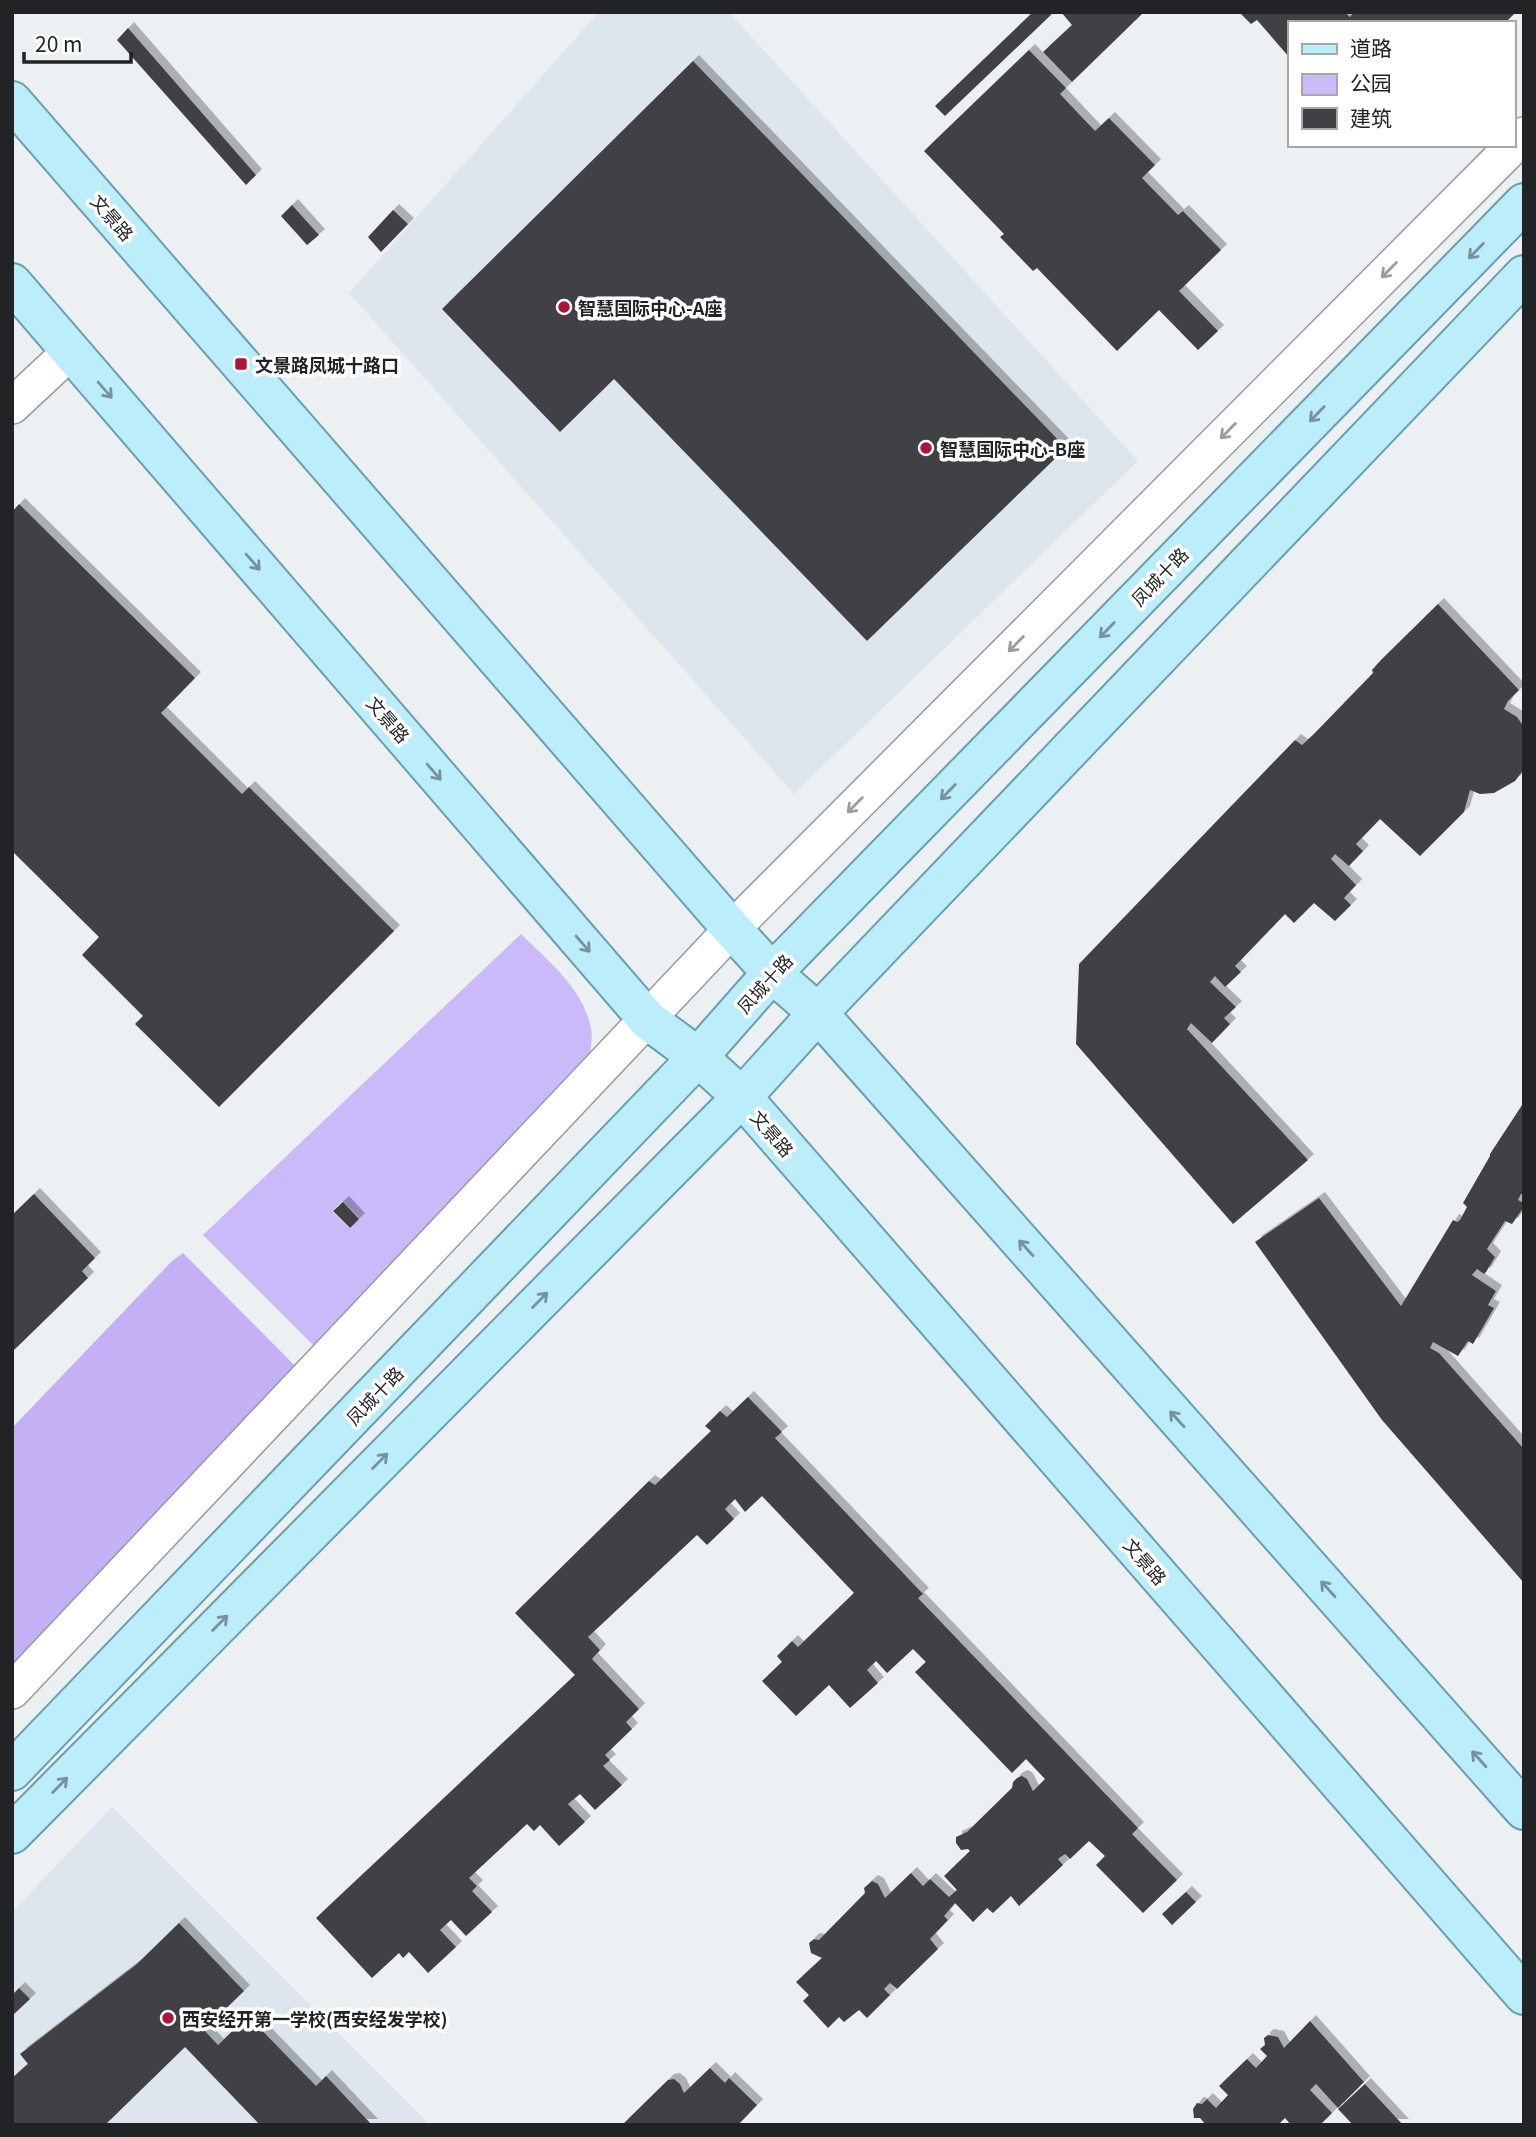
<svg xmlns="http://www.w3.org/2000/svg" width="1536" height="2137" viewBox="0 0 1536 2137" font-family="Georgia,'Noto Sans SC',serif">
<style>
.built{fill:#dde6ef}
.green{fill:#cbbaf9;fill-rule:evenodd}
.forest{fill:#c3b0f5}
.building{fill:#404144;filter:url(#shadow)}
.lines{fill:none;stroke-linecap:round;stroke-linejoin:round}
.minor-casing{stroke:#989b9e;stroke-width:38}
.major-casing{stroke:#699ead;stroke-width:42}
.minor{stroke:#fff;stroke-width:35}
.major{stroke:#bcedfa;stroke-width:38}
.oneway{stroke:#77929a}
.oneway2{stroke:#9c9c9c}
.poi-dot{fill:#ab1538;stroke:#fff;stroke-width:2.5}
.labels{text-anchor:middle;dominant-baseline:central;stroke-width:7;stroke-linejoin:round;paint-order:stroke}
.street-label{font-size:18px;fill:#222324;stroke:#fff}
.poi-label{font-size:18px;font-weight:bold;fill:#222324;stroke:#fff;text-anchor:start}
</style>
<defs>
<filter id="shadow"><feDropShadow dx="6" dy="-6" stdDeviation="0" flood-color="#0004"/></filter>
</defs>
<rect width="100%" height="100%" fill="#ecf0f3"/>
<path class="built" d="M599,12H729L1138,461L794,794L349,293Z
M112,1807L430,2125H12V1912Z"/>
<path class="green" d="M521,934C548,961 584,989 591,1029C593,1039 590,1051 589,1061L330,1362L203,1235ZM342,1201L360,1218L349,1228L332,1211Z"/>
<path class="forest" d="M183,1253L312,1383L12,1697V1428L172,1261Z"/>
<path class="building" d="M1033,12H1054L945,116L935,106Z
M1061,12H1144L1072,82L1043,52L1072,25Z
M1239,12H1345L1350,17L1354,12H1516L1505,23H1289V57L1257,20L1251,24Z
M128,28L256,175L246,185L117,40Z
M1029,50L1066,88L1060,94L1095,131L1109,118L1155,165L1142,178L1178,215L1183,211L1221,250L1179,291L1218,331L1198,350L1159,310L1117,351L1037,268L1033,271L1000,237L1004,234L924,151Z
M693,61L1066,448L867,641L614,379L560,432L442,309Z
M292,205L319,235L307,245L281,216Z
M393,210L408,224L381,252L368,237Z
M19,504L195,678L161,713L242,794L249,787L394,931L219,1107L135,1024L143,1016L82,955L99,937L12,851V512Z
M1438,604L1519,690L1508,701L1504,709L1517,717L1524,727V769L1515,781L1494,793L1480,794L1470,790L1464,812L1420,856L1380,819L1356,844L1363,851L1349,866L1335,854L1331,859L1356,885L1344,898L1351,905L1335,921L1314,903L1294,923L1285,914L1237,964L1235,966L1241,972L1225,987L1215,976L1210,982L1236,1007L1224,1018L1230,1024L1212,1043L1191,1023L1187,1029L1308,1160L1233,1224L1076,1044L1079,964L1295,740L1302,745L1313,735L1373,673L1372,670L1380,661Z
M1524,1102V1194H1521L1518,1200L1524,1203V1207L1512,1224L1505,1221L1487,1249L1495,1257L1486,1272L1484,1274L1477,1269L1472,1275L1496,1291L1488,1305L1494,1308L1473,1344L1468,1341L1458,1356L1433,1342L1430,1348L1439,1353L1524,1449V1583L1382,1420L1255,1242L1319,1198L1401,1306L1453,1220L1457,1222L1460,1220L1467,1207L1463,1203L1490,1156V1154Z
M34,1194L95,1258L82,1271L88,1278L12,1352V1215Z
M343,1202L359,1219L350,1228L333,1211Z
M748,1397L782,1432L775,1438L923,1594L918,1598L1138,1828L1132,1834L1177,1880L1143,1913L1096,1865L1105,1856L1089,1841L1070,1859L1065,1854L1058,1859L1063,1865L1019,1906L1011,1896L993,1913L987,1908L973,1922L955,1903L944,1916L948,1920L930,1939L938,1949L897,1989L890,1983L884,1989L890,1995L867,2018L859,2010L844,2022L839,2017L828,2028L803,2001L809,1995L796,1982L822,1958L811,1953L809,1943L814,1939L819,1940L865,1893L864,1888L872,1881L878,1884L885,1898L911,1873L923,1886L930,1879L949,1897L957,1890L944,1876L970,1851L968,1849L961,1850L956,1843V1837L967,1832L1012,1788L1013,1782L1017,1778L1022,1776L1027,1779L1033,1791L1045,1779L1026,1759L1012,1773L915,1672L926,1662L913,1649L887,1673L876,1661L867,1670L878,1683L850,1708L829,1685L796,1716L762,1681L782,1662L777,1656L792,1641L798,1647L854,1593L762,1496L745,1512L735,1499L725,1509L734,1519L707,1545L697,1535L588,1637L600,1650L592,1659L639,1709L626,1722L632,1729L605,1755L610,1760L603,1766L622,1785L595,1810L580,1794L568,1804L585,1822L559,1846L540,1825L534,1831L527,1824L469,1878L477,1886L472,1891L492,1912L466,1936L451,1920L440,1930L456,1947L428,1973L409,1952L403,1958L399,1953L372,1978L316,1918L575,1675L515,1613L649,1481L655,1485L711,1431L705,1426L720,1411L727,1417Z
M1186,1892L1196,1902L1172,1925L1162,1914Z
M179,1923L244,1991L204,2030L218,2045L248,2016L316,2086L326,2076L372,2125H260L185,2047L105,2125H12V2078L28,2064L20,2054L137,1964Z
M19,1988L30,1999L12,2016V1995Z
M1310,2021L1364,2082L1338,2108L1316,2084L1310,2090L1332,2113L1320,2125H1291L1285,2118L1278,2125H1206L1200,2118H1194L1193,2109L1197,2103L1202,2104L1207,2099L1216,2108L1228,2095L1219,2086L1247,2059L1256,2068L1267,2056L1260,2049L1265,2045L1264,2038L1268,2035L1278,2037L1284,2048Z
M710,2068L725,2083L729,2078L757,2105L738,2125H622L668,2080L674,2079L680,2084L684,2093Z
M1365,2084L1403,2125H1353L1338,2109Z"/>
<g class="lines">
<defs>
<path id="minor" d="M12,406L71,351
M12,1691L732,929L1524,135"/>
<path id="major" d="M12,101L732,929L772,973L818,1013L1524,1810
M12,283L648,1020L698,1057L742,1097L1524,1995
M12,1771L698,1057L772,973L1524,203
M12,1834L742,1097L818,1013L1524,275"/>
</defs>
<use href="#minor" class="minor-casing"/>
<use href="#major" class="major-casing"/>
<use href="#minor" class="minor"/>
<use href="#major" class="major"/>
</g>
<defs><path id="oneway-shaft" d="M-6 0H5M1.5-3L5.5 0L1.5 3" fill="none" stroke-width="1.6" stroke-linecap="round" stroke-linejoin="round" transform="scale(1.75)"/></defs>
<g class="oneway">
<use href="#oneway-shaft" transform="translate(1476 251) rotate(134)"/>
<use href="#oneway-shaft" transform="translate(105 390) rotate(49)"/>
<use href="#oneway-shaft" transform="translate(1317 414) rotate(134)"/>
<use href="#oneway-shaft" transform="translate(253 562) rotate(49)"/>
<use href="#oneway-shaft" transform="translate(1107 630) rotate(134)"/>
<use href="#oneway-shaft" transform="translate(434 772) rotate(49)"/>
<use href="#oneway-shaft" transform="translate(948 792) rotate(134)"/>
<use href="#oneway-shaft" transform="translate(583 944) rotate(49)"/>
<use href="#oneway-shaft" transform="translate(1026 1248) rotate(-132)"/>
<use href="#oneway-shaft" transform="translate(540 1300) rotate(-45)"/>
<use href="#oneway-shaft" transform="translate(1177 1419) rotate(-132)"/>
<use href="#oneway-shaft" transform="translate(380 1461) rotate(-45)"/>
<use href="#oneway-shaft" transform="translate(1328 1589) rotate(-132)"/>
<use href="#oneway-shaft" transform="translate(220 1623) rotate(-45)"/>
<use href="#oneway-shaft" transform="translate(1479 1759) rotate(-132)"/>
<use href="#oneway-shaft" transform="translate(60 1785) rotate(-46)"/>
</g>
<g class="oneway2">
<use href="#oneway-shaft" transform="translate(1389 270) rotate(135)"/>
<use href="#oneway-shaft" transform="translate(1228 431) rotate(135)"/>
<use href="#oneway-shaft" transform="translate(1016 644) rotate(135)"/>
<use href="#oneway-shaft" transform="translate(855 805) rotate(135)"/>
</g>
<g class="poi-dot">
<circle cx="564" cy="307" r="7"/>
<rect x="234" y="357" width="14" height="14" rx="3.5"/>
<circle cx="926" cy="448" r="7"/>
<circle cx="168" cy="2018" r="7"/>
</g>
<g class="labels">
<g class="street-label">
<text transform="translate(113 217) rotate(49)">文景路</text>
<text transform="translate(1159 576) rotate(-46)">凤城十路</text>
<text transform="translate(389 719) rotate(49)">文景路</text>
<text transform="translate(764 983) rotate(-48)">凤城十路</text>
<text transform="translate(773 1133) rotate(49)">文景路</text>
<text transform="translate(374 1395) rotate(-46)">凤城十路</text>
<text transform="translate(1146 1561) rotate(49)">文景路</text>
</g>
<g class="poi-label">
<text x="578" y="307">智慧国际中心-A座</text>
<text x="255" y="364">文景路凤城十路口</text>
<text x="940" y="448">智慧国际中心-B座</text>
<text x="182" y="2018">西安经开第一学校(西安经发学校)</text>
</g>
</g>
<rect width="1536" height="2137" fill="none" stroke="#222324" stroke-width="28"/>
<rect x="1288" y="21" width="228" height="126" fill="#ffffff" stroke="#a7a7a7" stroke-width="2"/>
<rect x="1302" y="44" width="35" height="10" fill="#bcedfa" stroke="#a7a7a7" stroke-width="2"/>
<text x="1350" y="56" font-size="21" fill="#222324">道路</text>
<rect x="1302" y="74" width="35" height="21" fill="#cbbaf9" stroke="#a7a7a7" stroke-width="2"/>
<text x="1350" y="91" font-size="21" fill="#222324">公园</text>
<rect x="1302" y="108" width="35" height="21" fill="#404144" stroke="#a7a7a7" stroke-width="2"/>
<text x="1350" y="126" font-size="21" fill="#222324">建筑</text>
<path d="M24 52v10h107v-10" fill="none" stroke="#222324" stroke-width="3.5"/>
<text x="35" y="52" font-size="21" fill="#222324" stroke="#ffffff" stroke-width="5" paint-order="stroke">20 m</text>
</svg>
